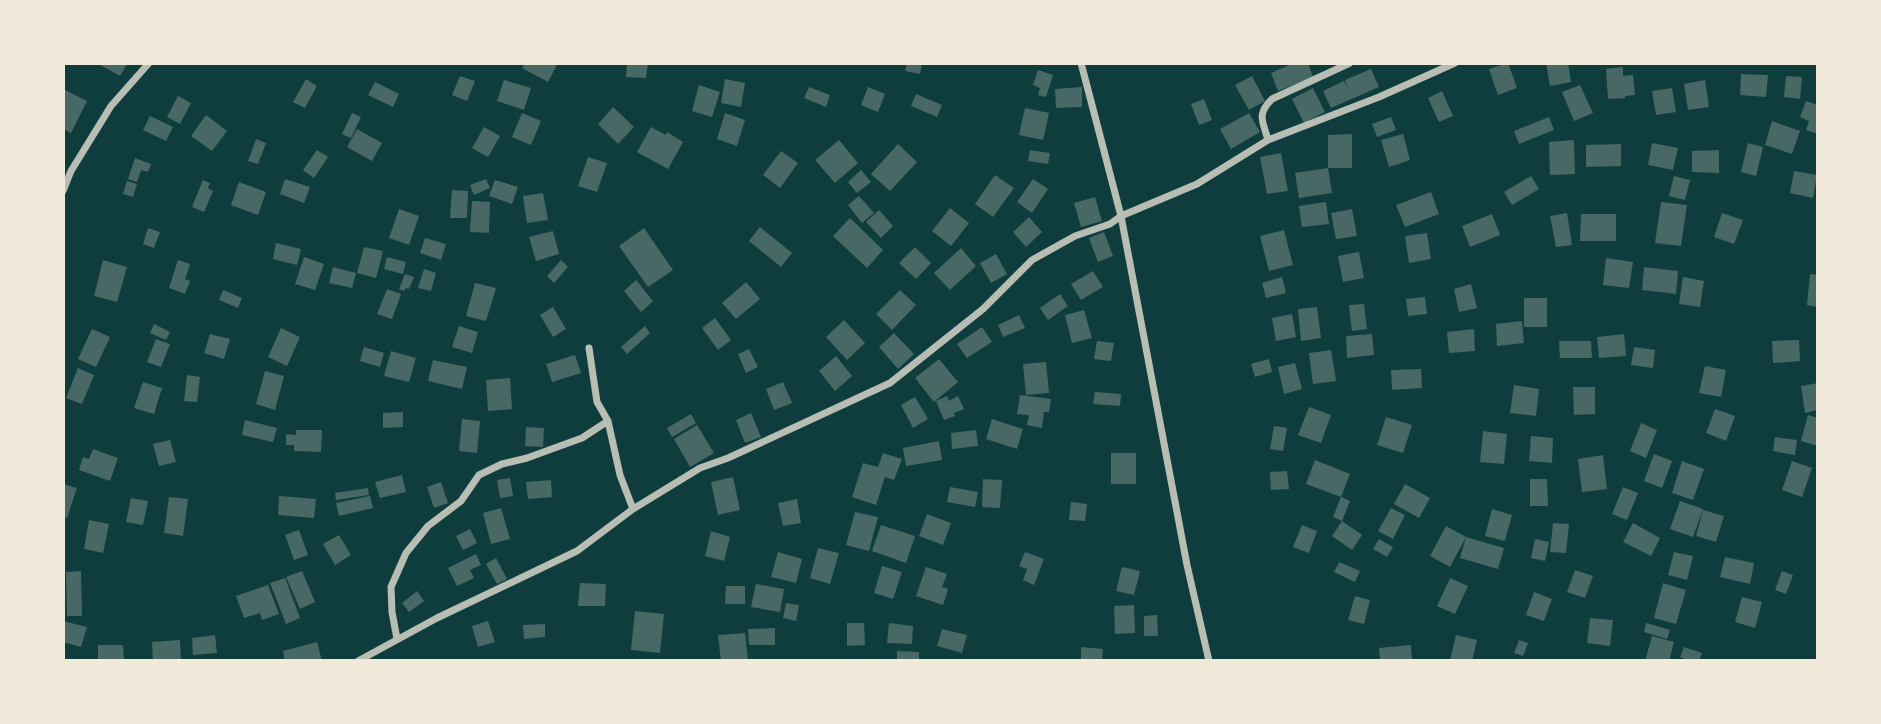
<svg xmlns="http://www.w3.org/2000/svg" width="1881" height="724" viewBox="0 0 1881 724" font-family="'IBM Plex Serif',serif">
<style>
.building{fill:#486865}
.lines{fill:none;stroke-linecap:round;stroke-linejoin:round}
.minor{stroke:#b8beb3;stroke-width:7}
</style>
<rect width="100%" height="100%" fill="#0f3d3e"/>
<path class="building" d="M97,63H125L127,64L120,76Z
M525,63H558L548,82L522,68Z
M627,63H648L646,78L626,77Z
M907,63H922L920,74L905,71Z
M1294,63H1308L1313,77L1278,91L1271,73Z
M1508,63L1517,88L1498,95L1489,69Z
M1546,63H1568L1571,82L1550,86Z
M1623,67V76L1633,75L1635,95L1625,96V98L1608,99L1606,69Z
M1371,69L1379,87L1331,108L1323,91L1344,81L1348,89L1345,80Z
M1038,70L1053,75L1046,97L1038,95L1040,88L1033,85Z
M1741,74L1768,75L1766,97L1740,95Z
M460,76L475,81L467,101L452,95Z
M1252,76L1265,101L1249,110L1235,85Z
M1786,76L1802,77L1800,99L1784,97Z
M306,79L317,86L305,108L293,102Z
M725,79L745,83L741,107L721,103Z
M504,80L531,88L524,110L497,101Z
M1705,80L1709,107L1688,110L1684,84Z
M375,82L399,94L393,107L368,95Z
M699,85L720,92L712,117L692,111Z
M1580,85L1593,113L1574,121L1562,92Z
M809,87L830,95L826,107L804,98Z
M868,87L885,94L878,112L861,105Z
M1082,87V107L1056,108L1055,89Z
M1313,88L1325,112L1304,123L1292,99Z
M1672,88L1676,112L1656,115L1652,91Z
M63,89L87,101L71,133L63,129Z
M1442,91L1453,116L1439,122L1428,98Z
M916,94L942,105L937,117L911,106Z
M178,96L191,103L180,124L167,117Z
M1204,99L1212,120L1199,125L1191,104Z
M1806,101L1818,105V134L1806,130L1809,121L1800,117Z
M613,107L634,127L618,144L598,124Z
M1025,108L1049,113L1043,140L1019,135Z
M352,113L361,117L351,138L342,134Z
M522,113L541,121L531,145L512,137Z
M725,113L745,120L737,146L717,139Z
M1249,113L1260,132L1231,149L1220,129Z
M206,115L227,131L212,151L191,136Z
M150,116L173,127L166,141L143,130Z
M1391,117L1396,130L1377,137L1372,124Z
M1549,117L1554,130L1519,144L1514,131Z
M1772,121L1800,131L1792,154L1765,145Z
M484,127L500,136L488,157L472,148Z
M651,127L666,135L667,132L683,142L668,169L637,152Z
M357,129L382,143L372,161L347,147Z
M1352,134V168H1328V135Z
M1403,134L1410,160L1389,167L1381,140Z
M256,139L266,143L258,164L248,161Z
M839,140L858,163L835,183L815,160Z
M1574,140L1575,174L1550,175L1549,142Z
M1652,143L1678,148L1673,170L1648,165Z
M1748,143L1763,147L1756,176L1741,172Z
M898,144L917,162L890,191L871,174Z
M1621,144V166L1586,167V145Z
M317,150L328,157L314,178L303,170Z
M1030,150L1050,153L1048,164L1028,161Z
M1719,150V173L1692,172V151Z
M781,151L798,163L780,188L763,175Z
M1281,153L1288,191L1267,194L1260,157Z
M588,157L607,163L597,192L578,186Z
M135,158L151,164L148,172L141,170L137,182L128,179Z
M1328,168L1332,193L1299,198L1295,173Z
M861,170L871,182L857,193L848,182Z
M1794,171L1817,175L1813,198L1790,193Z
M995,175L1014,188L993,217L975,204Z
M1531,176L1539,189L1512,205L1504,192Z
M1674,176L1690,180L1685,200L1669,196Z
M285,179L310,187L304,203L280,194Z
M486,179L490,188L474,195L470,185Z
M1033,179L1048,189L1032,213L1017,202Z
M203,180L210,183L208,188L213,191L204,212L192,207Z
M495,180L518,187L512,204L489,196Z
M127,181L137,184L133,197L123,194Z
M239,182L266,192L258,215L231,205Z
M452,190L468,191L467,218H450Z
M1431,192L1439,214L1405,227L1396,205Z
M543,193L548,220L527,223L523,196Z
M859,196L874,213L862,223L848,205Z
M1095,197L1102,221L1081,227L1074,203Z
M472,201L490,202L489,233L470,232Z
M1326,202L1329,224L1302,227L1299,206Z
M1661,202L1687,205L1681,246L1655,243Z
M950,208L969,223L951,246L932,231Z
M399,209L419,216L409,245L389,238Z
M1352,209L1357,236L1336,239L1331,213Z
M879,210L893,226L881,238L866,222Z
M1567,213L1572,245L1556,247L1550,216Z
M1722,213L1743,220L1734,244L1714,237Z
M1492,214L1500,235L1470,247L1462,226Z
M1581,214H1616V241H1580Z
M1029,217L1042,232L1026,247L1013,232Z
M850,218L883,250L867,268L833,236Z
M760,227L792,253L781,267L749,241Z
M148,228L160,232L154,248L143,244Z
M644,228L673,270L648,287L619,246Z
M1284,230L1293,265L1269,271L1260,236Z
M553,231L559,254L536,261L529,237Z
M1104,232L1113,256L1098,262L1089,238Z
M1427,233L1431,259L1409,263L1405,236Z
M425,238L446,244L441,260L420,253Z
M276,243L301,249L297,265L273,259Z
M364,247L383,251L376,278L357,273Z
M915,247L931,263L916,279L899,263Z
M961,248L976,266L950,290L934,273Z
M1359,252L1364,278L1343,282L1338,256Z
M996,254L1007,274L991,283L980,263Z
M304,257L324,264L315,290L295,284Z
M387,257L406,262L403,274L384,269Z
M1606,258L1633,262L1629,288L1603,285Z
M103,260L127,267L117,302L94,296Z
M178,260L190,264L185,279L190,281L185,294L169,288Z
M561,260L568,267L554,283L547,276Z
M333,267L356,273L352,288L329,283Z
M1644,267L1678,271L1676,294L1642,290Z
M424,269L436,273L431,291L418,288Z
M1093,271L1103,287L1081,300L1071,284Z
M405,274L414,277L409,289L406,288L404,291L399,289Z
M1810,274L1818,275V307L1807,305Z
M1282,277L1286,293L1266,298L1262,283Z
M1683,277L1704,281L1700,307L1679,304Z
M636,280L653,301L641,312L624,291Z
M746,282L760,299L736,319L722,303Z
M475,283L496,288L486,321L466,316Z
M1471,284L1477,308L1459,312L1454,289Z
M387,289L401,294L392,319L377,314Z
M223,290L242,298L238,308L219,300Z
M900,290L916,305L892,330L876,314Z
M1060,294L1068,306L1048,320L1040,308Z
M1425,297L1427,314L1408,316L1406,299Z
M1524,298H1547V327H1524Z
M1364,304L1367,329L1352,331L1349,305Z
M553,307L566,329L553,337L540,315Z
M1317,307L1321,338L1301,341L1298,309Z
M1084,310L1092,338L1072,343L1065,315Z
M1292,314L1296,337L1276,341L1272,318Z
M1019,315L1025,328L1003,337L998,325Z
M715,318L731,340L718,350L702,328Z
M844,320L865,343L847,360L826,337Z
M1522,321L1524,343L1497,346L1496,324Z
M154,324L170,332L166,340L150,333Z
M459,326L478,332L472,353L452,347Z
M645,326L650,333L627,354L621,347Z
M982,327L992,342L967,358L957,344Z
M281,328L300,337L287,366L268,357Z
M92,329L110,337L96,367L78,359Z
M1474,329L1475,351L1449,353L1447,332Z
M894,333L914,354L898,369L879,347Z
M210,334L230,339L224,359L204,353Z
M1372,334L1374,355L1347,358L1346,336Z
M1624,334L1626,356L1599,358L1597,337Z
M156,339L170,344L161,367L147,362Z
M1799,340L1800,361L1773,363L1772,341Z
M1097,341L1114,343L1111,361L1094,359Z
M1559,341H1591L1592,358H1560Z
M364,347L384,353L380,367L360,361Z
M1634,347L1655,350L1653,368L1631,365Z
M749,349L758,367L746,373L738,354Z
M1331,350L1336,381L1313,384L1309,353Z
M391,351L416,358L409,382L384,376Z
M575,355L581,373L552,382L546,364Z
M836,356L852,376L835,391L819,371Z
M939,359L958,382L934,402L915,378Z
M1269,359L1272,372L1255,377L1251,364Z
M433,360L467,367L462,389L428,381Z
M1046,362L1049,393L1026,395L1023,364Z
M1295,363L1302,389L1284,394L1278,367Z
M1705,366L1726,370L1721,397L1699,393Z
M78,368L94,375L82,404L66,398Z
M1421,369L1422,388L1392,390L1391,370Z
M265,371L284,376L275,410L256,404Z
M187,375L200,377L197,402L184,401Z
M510,378L512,409L488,411L486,380Z
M143,382L162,388L154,414L134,408Z
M783,382L792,403L774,410L766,389Z
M1818,383V410L1805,413L1801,386Z
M1514,385L1539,389L1536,416L1510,413Z
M1573,387H1595V414L1574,415Z
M1095,392L1121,394L1120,406L1093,404Z
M1020,395L1051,399L1049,412H1044L1042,428L1027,425L1029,415L1017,414Z
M947,396L949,401L958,396L964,409L954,413L955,416L944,420L936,401Z
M915,397L928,419L913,428L901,405Z
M1309,407L1331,415L1321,443L1298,435Z
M1715,409L1735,416L1726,441L1706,433Z
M403,412V427L383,428V413Z
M751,413L761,437L745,443L736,420Z
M691,414L696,423L672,437L667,428Z
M1808,415L1818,418V446L1801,441Z
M1386,417L1412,425L1403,453L1377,445Z
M462,419L480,421L477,453L459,451Z
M992,419L1023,429L1017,449L986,439Z
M245,420L277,428L273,442L242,435Z
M1641,423L1657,430L1646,458L1630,451Z
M697,425L714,453L690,467L674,439Z
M1274,426L1287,428L1283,451L1270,449Z
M526,427L544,428L543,447L525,446Z
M296,430H322L321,452L294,451V445H286V434L296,435Z
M976,430L978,446L952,449L951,433Z
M1483,431L1507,434L1504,464L1480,462Z
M1531,436L1553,438L1552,463L1529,461Z
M1775,437L1797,440L1795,455L1773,451Z
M170,440L176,462L159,466L153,444Z
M939,441L942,460L906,466L903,448Z
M93,449L118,458L110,481L79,470L83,457L89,459Z
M883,453L902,459L894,480L885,477L876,505L852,497L863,463L878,467Z
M1111,453H1136V484H1111Z
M1654,454L1672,461L1662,488L1644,481Z
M1603,455L1607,489L1582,492L1578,459Z
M1315,460L1350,474L1341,497L1350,501L1342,521L1333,517L1341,497L1306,484Z
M1682,461L1704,469L1693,500L1672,493Z
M1792,461L1812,468L1802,497L1782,490Z
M1287,471L1289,489L1271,490L1270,472Z
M402,475L406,492L380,498L375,482Z
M733,477L740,510L718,515L711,482Z
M510,478L513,496L500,498L497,480Z
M983,479L1002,480L1000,508L982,507Z
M1530,479H1547L1548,506H1530Z
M551,480L552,497L528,499L526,482Z
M441,482L448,503L434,508L427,487Z
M63,484L77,488L67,518L63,516Z
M1405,484L1430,498L1419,518L1394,504Z
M950,487L978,492L975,507L947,502Z
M1623,487L1638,493L1627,520L1612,514Z
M368,488L369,495L336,500L335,493Z
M279,496L316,499L314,518L278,515Z
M370,496L373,508L339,516L336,503Z
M169,497L188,499L183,536L164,533Z
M131,498L148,501L143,525L126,522Z
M797,499L801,523L783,526L778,503Z
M1680,501L1703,509L1693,537L1670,529Z
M1071,502L1087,504L1085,521L1069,520Z
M501,508L510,539L491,544L483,513Z
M1391,508L1405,515L1393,539L1378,531Z
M1492,509L1512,515L1505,541L1485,536Z
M1703,510L1724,516L1716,542L1696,536Z
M855,512L878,517L869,551L846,545Z
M927,514L951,523L943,545L919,536Z
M89,520L109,524L103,553L84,549Z
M1342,521L1362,535L1352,550L1332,536Z
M1553,523L1569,524L1566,553L1550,552Z
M1633,523L1660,538L1651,556L1623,542Z
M881,525L915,536L906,563L872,551Z
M1302,525L1317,531L1309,553L1293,547Z
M1446,526L1466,537L1450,567L1430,556Z
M470,529L477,543L463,550L456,536Z
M299,530L308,555L294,560L285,535Z
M711,531L730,537L724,561L705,556Z
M339,535L351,555L335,565L323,544Z
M1466,537L1504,548L1498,569L1460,558Z
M1379,539L1393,547L1387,557L1373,549Z
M1535,539L1549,542L1545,561L1531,558Z
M818,548L839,553L830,584L810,578Z
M778,552L802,559L796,583L771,577Z
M1025,552L1044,559L1034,585L1023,580L1027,569L1019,566Z
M1674,552L1693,556L1687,580L1668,575Z
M476,554L481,565L470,570L474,578L457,586L448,568Z
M1725,557L1754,563L1750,584L1720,577Z
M496,558L507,579L497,584L486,564Z
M1339,562L1360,571L1355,582L1334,572Z
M882,566L902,572L893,599L874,593Z
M926,567L947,574L942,587L948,589L943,605L916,596Z
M1122,567L1140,571L1134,595L1116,591Z
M1575,570L1593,576L1585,598L1567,592Z
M81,571L82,616H67L66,572Z
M302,571L315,602L300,609L286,577Z
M1782,571L1793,575L1786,594L1775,590Z
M285,578L300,618L286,624L270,583Z
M1450,578L1468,586L1455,614L1437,606Z
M580,583L606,584L605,606H578Z
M1663,583L1686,590L1676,624L1654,618Z
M756,584L784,589L780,612L751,607Z
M268,585L279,614L262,620L260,613L244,618L236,596Z
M726,586H745V604H725Z
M417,591L424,601L409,612L402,603Z
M1534,592L1552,599L1544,621L1526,615Z
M1355,596L1370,600L1364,624L1348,620Z
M1742,597L1762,602L1755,628L1735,622Z
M786,603L799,605L796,621L783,618Z
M1134,605L1135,633L1115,634L1114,606Z
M635,611L664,614L660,653L631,650Z
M1157,615L1158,636H1144V616Z
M1590,618L1613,620L1610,646L1587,643Z
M63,621L87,627L81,647L63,642Z
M488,621L495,642L478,647L472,626Z
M847,623H864L865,645L847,646Z
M889,623L913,626L912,644L887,643Z
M1646,623L1670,630L1667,639L1644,632Z
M545,624V637L524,639L523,625Z
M775,628V645H749L748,629Z
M942,629L967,635L962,653L937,646Z
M745,633L748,661H721L718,635Z
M215,635L217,653L193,655L192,638Z
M1456,635L1477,640L1472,661H1450Z
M1652,636L1674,642L1669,661H1645Z
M180,640L181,661H153L152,642Z
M1519,640L1528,643L1523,656L1514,653Z
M317,642L322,661H285L283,651Z
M98,645H123L124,661H98Z
M1411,645L1412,661H1380L1379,648Z
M1081,647L1103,649L1102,661H1081Z
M1684,647L1702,653L1699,661H1691L1680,657Z
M897,651L919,652V661H897Z"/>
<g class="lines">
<path class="minor" d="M1081,63L1121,216L1187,565L1209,661
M1268,140C1263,121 1256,115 1272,99L1350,63
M63,191L71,171L111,106L149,63
M589,348L597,402L608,421
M397,639L392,612L391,587L406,553L428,526L461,501L479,475L502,464L527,458L582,438L608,421L620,475L633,509
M358,661L437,618L577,551L633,509L700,468L728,458L890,383L983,309L1032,260L1075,236L1110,224L1121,216L1197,184L1268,140L1379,97L1455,63"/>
</g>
<rect width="1881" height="724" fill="none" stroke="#f1e9da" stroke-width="130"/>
</svg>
